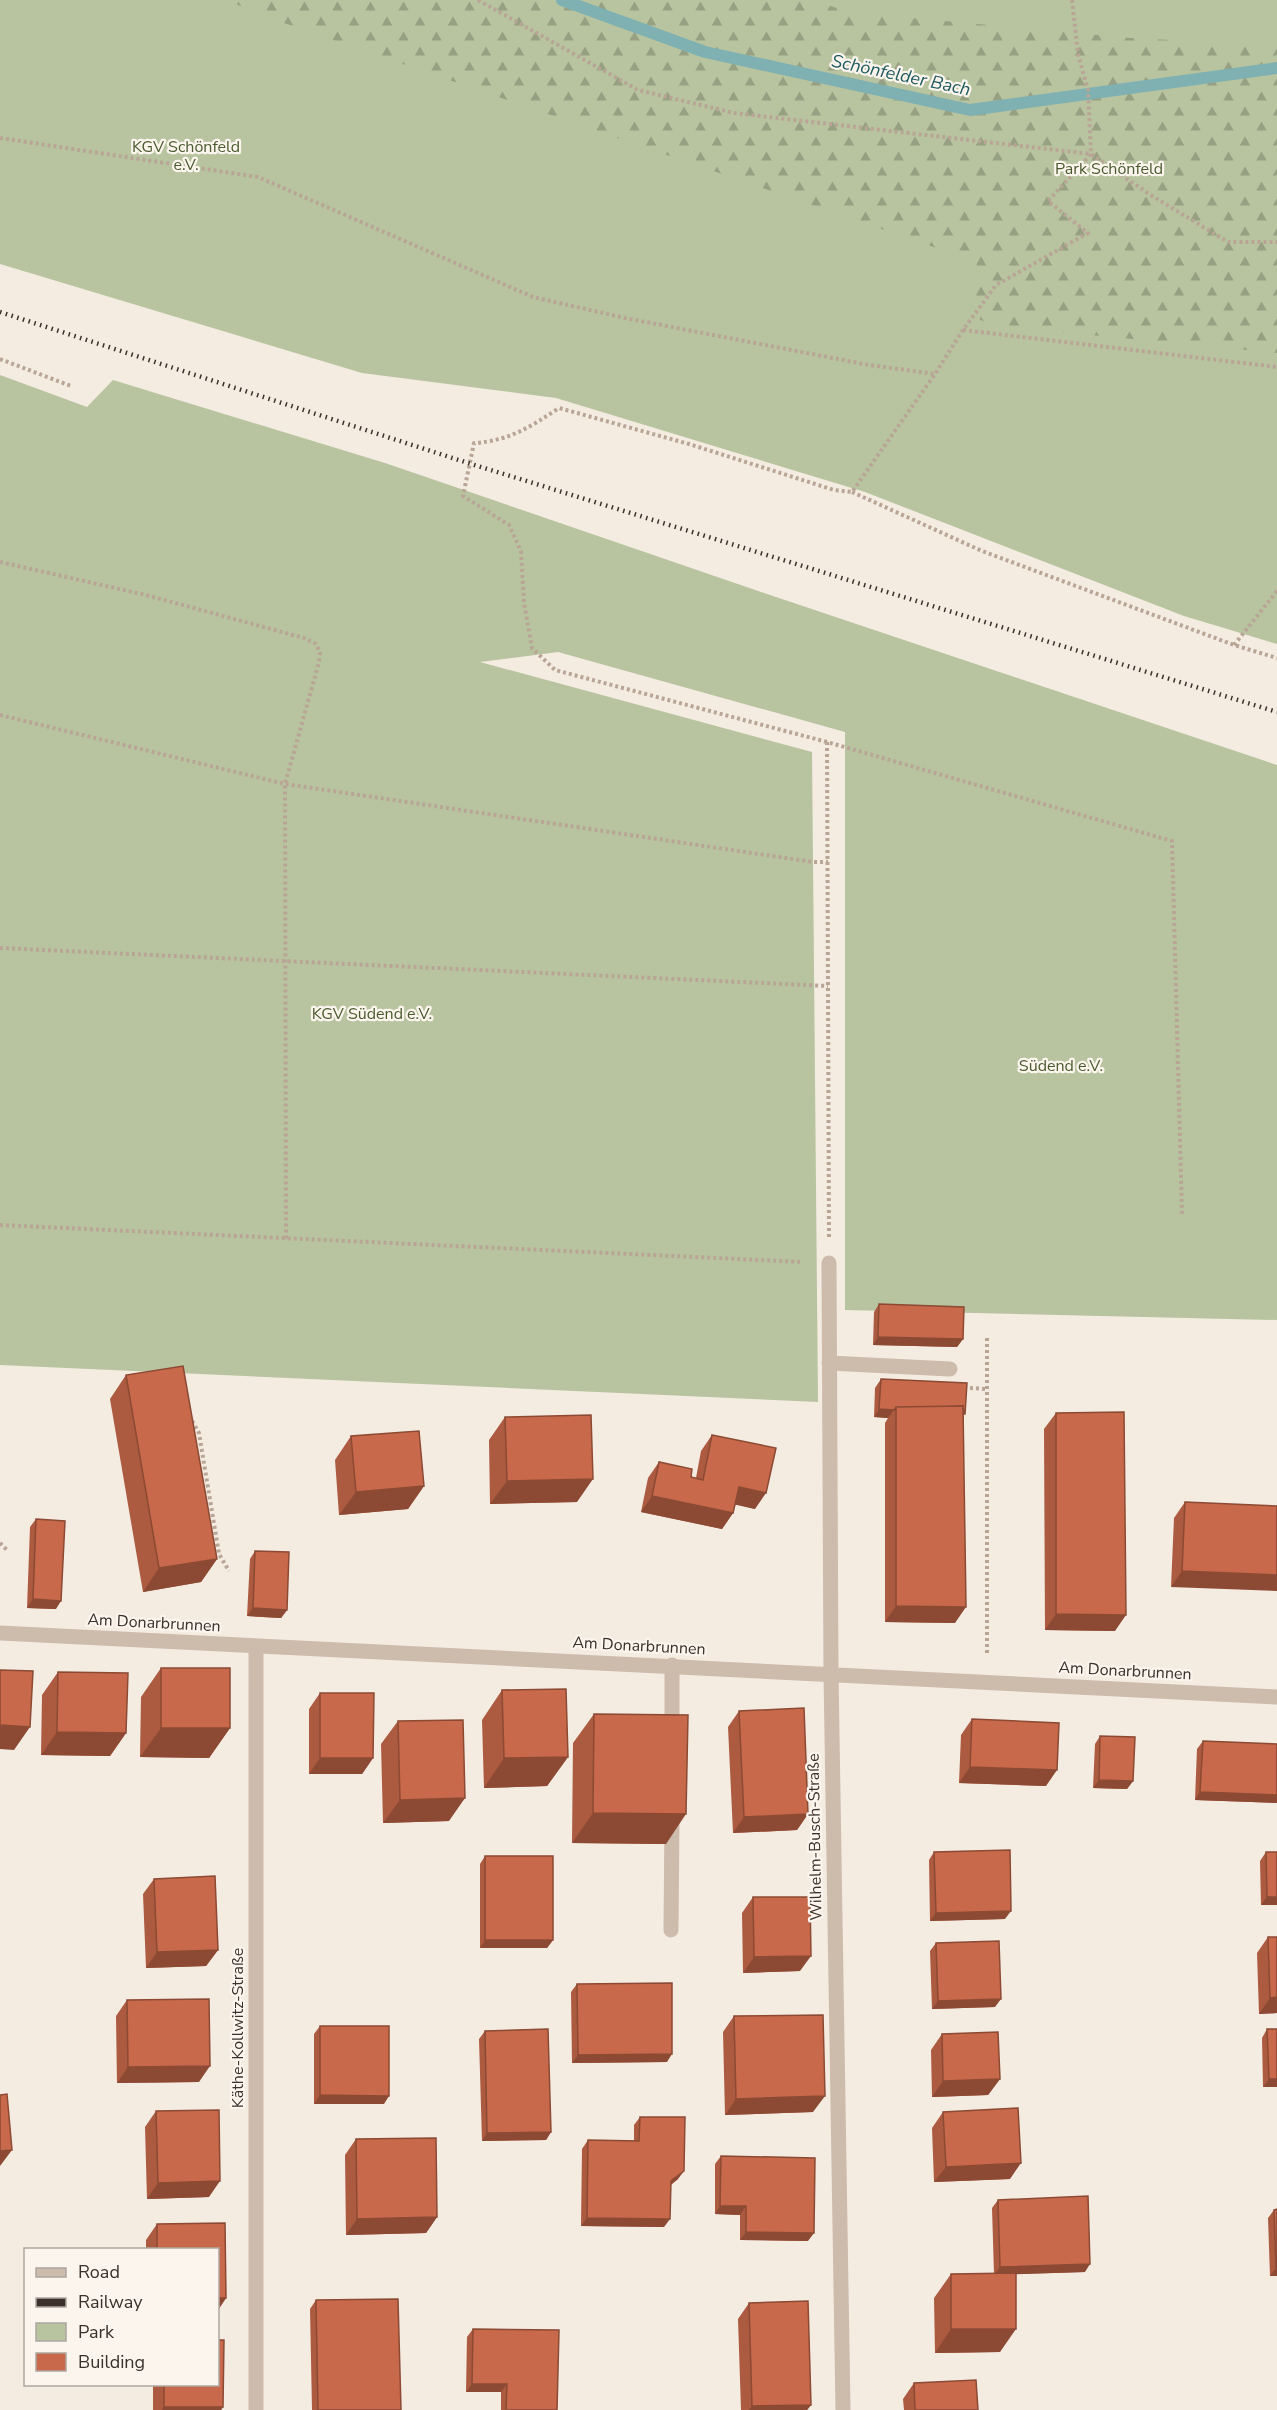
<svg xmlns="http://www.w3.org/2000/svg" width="1277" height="2410" viewBox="0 0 1277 2410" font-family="'Nunito Sans',sans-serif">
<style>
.green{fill:#b8c4a0}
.forest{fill:url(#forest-firs)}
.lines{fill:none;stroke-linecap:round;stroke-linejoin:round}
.stream{stroke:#7fb0b2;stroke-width:12}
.path{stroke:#b9a596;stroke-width:4;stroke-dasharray:3 3;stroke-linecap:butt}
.service{stroke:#cdbbac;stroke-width:15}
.minor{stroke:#cdbbac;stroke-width:15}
.rail{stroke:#3b302b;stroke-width:4.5;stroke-dasharray:1.5 4.5;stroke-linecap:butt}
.wall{fill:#ac5a40}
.shaded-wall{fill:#8c4a34}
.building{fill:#c8694b;stroke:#8c4a34;stroke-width:1.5}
.labels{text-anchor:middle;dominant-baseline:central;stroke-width:4.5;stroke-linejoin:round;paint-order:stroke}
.park-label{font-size:16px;fill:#4a5a2e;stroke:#fbf5ee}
.street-label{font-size:16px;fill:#3b302b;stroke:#fbf5ee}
.water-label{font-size:18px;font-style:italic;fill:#1f5a5e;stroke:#fbf5ee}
</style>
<defs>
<pattern id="forest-firs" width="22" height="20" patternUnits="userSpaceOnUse" patternTransform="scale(1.5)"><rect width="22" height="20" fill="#b8c4a0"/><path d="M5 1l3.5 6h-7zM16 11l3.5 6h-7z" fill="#97a083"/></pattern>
</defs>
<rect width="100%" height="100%" fill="#f4ebe1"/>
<path class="green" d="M0,0H1277V644L1184,616L865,492L556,398L362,373L0,264Z
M0,375L87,407L113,380L385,463L773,596L1277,765V1320L845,1310V732L558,652L480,662L812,752L818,1402L0,1365Z"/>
<path class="forest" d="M227,0H812L849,12L1130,38L1277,45V353L999,326L980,320L972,297L977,262L258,14Z"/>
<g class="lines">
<path class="stream" d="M562,0L705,52L970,110L1277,68"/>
<path class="path" d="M478,0L638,90L734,113L1091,154L1149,194L1228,242H1277
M1072,0L1078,54L1088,90L1091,154L1048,201L1088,233L996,285L963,330L935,374L852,492L834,490L689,444L559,408C530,427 509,441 474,443L463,496L509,525L521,551L524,603L532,648L555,670L827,742L1172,841L1182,1215
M0,138L258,177L533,297L625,318L869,365L935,374
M963,330L1277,367
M0,359L71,386
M852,492L982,551L1234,645L1277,658
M0,562L146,595L304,638L316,644L320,653L319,662L285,784L286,1239
M1234,645L1277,591
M0,715L285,784L813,862H828
M827,742L829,1237
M0,948L828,986
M0,1225L803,1262
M987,1338V1655
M970,1388L987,1389
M192,1421L199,1433L219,1554L229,1571
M0,1543L8,1551"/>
<path class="service" d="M829,1363L950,1369
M672,1665V1735
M671,1930L672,1816"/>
<path class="minor" d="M829,1263L831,1673L843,2410
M0,1633L1277,1697
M256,1646V2410"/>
<path class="rail" d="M0,312L468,463L1277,712"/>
</g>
<path class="wall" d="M879,1304L963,1339L957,1347L873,1345L874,1312Z
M126,1375L217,1559L201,1582L143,1592L110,1399Z
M881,1379L964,1416L955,1623L885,1622V1423L888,1418L874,1417L875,1388Z
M1056,1413L1115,1631L1045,1630L1044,1429Z
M505,1417L577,1502L490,1504L489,1440Z
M712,1435L755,1509L735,1504L733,1513L722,1529L641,1512L648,1478L659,1462L691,1477L696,1478L701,1451Z
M351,1436L424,1486L408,1509L339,1515L335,1460Z
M1185,1502L1277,1506L1171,1587L1174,1518Z
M36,1519L56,1609L27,1608L30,1527Z
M255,1551L287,1610L281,1618L247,1616L250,1559Z
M161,1668L230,1728L209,1758L140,1757L141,1697Z
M58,1672L126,1733L110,1756L41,1755L42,1695Z
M502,1690L568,1757L547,1786L484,1788L482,1720Z
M320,1693L373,1758L362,1774H309V1709Z
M739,1711L808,1814L797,1830L733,1833L728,1727Z
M594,1714L666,1844L572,1843L573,1743Z
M972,1719L1046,1786L959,1783L961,1735Z
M398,1721L449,1821L383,1823L381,1744Z
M1100,1736L1133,1781L1127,1789L1093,1788L1095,1744Z
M1203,1741L1277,1744V1803L1195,1800L1197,1749Z
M934,1852L1005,1919L930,1921L929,1860Z
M1266,1852H1277V1905H1261L1260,1861Z
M485,1856L553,1940L547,1948H480V1864Z
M154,1879L218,1950L206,1966L146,1968L143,1894Z
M753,1897L800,1971L743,1973L742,1913Z
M1268,1937L1277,2013L1259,2014L1257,1953Z
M936,1943L995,2007L932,2009L930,1951Z
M577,1984L667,2062L572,2063L571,1992Z
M127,2000L199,2082L117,2083L116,2016Z
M734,2016L813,2112L725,2115L723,2032Z
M320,2026L384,2104H314V2034Z
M1267,2029L1277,2087H1263L1262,2038Z
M485,2031L551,2132L546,2140L482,2141L479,2039Z
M942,2034L1000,2079L988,2095L932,2097L931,2050Z
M156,2111L209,2197L147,2199L145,2127Z
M943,2112L1010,2179L934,2182L932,2128Z
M640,2117L678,2179L671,2185L664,2227L581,2226L582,2149L588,2140L634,2141V2125Z
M356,2139L437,2217L426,2233L346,2235L345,2155Z
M721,2156L808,2241L740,2240V2215L715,2214V2164Z
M998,2200L1085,2272L1016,2274L1000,2352L935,2353L934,2298L951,2274H994L992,2208Z
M1277,2209V2276H1270L1268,2218L1274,2210Z
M225,2223L226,2298L218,2310V2250H146V2240L157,2224Z
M316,2300L401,2410H312L310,2309Z
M749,2303L811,2405L807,2410H741L738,2319Z
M473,2329L557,2410H501V2392H466L467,2337Z
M914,2383L978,2410H904L903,2399Z
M153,2385H218L223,2407L221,2410H153Z"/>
<path class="shaded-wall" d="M878,1337L963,1339L957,1347L873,1345Z
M879,1409L894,1410L888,1418L874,1417Z
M593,1479L577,1502L490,1504L507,1481Z
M424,1486L408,1509L339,1515L356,1492Z
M739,1487L766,1493L755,1509L728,1503Z
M652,1496L733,1513L722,1529L641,1512Z
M217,1559L201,1582L143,1592L159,1568Z
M1182,1571L1277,1575V1591L1171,1587Z
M33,1599L61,1601L56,1609L27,1608Z
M896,1606L966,1607L955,1623L885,1622Z
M253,1608L287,1610L281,1618L247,1616Z
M1056,1614L1126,1615L1115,1631L1045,1630Z
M0,1725L30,1727L14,1750L0,1749Z
M161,1728H230L209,1758L140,1757Z
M57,1732L126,1733L110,1756L41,1755Z
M568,1757L547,1786L484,1788L504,1758Z
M320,1758H373L362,1774H309Z
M970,1767L1057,1770L1046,1786L959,1783Z
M1099,1780L1133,1781L1127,1789L1093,1788Z
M1200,1792L1277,1795V1803L1195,1800Z
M465,1798L449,1821L383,1823L400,1800Z
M593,1813L686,1814L666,1844L572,1843Z
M808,1814L797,1830L733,1833L744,1817Z
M1267,1897H1277V1905H1261Z
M1011,1911L1005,1919L930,1921L936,1913Z
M485,1940H553L547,1948H480Z
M218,1950L206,1966L146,1968L157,1952Z
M811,1956L800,1971L743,1973L754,1957Z
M1277,1997V2013L1259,2014L1270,1998Z
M1001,1999L995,2007L932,2009L938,2001Z
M672,2054L667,2062L572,2063L578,2055Z
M210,2066L199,2082L117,2083L128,2067Z
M1000,2079L988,2095L932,2097L943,2081Z
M1269,2079H1277V2087H1263Z
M320,2095L389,2096L384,2104H314Z
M825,2096L813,2112L725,2115L736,2099Z
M551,2132L546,2140L482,2141L487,2133Z
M12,2150L0,2166V2151Z
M1021,2163L1010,2179L934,2182L946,2167Z
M684,2171L678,2179L665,2189L671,2181Z
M220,2181L209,2197L147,2199L158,2183Z
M720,2206H746L740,2215L715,2214Z
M437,2217L426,2233L346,2235L357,2219Z
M587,2218L670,2219L664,2227L581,2226Z
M746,2232L814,2233L808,2241L740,2240Z
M1090,2264L1085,2272L994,2275L1000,2267Z
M1276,2268H1277V2276H1270Z
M218,2298H226L218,2310Z
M951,2329H1016L1000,2352L935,2353Z
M472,2384H507L501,2392H466Z
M811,2405L807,2410H749L752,2406Z
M164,2407H223L221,2410H162Z"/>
<path class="building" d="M879,1304L964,1307L963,1339L878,1337Z
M183,1366L217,1559L159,1568L126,1375Z
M881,1379L967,1383L965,1414H964L963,1406L896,1407L894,1410L879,1409Z
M963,1406L966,1607L896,1606V1407Z
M1124,1412L1126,1615L1056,1614V1413Z
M591,1415L593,1479L507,1481L505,1417Z
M419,1431L424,1486L356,1492L351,1436Z
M712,1435L776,1448L766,1493L739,1487L733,1513L652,1496L659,1462L692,1469L691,1477L703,1480Z
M1185,1502L1277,1506V1575L1182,1571Z
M36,1519L65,1521L61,1601L33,1599Z
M255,1551L289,1552L287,1610L253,1608Z
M161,1668H230V1728H161Z
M0,1670L33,1671L30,1727L0,1725Z
M58,1672L128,1673L126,1733L57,1732Z
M566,1689L568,1757L504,1758L502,1690Z
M320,1693H374L373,1758H320Z
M804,1708L808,1814L744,1817L739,1711Z
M594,1714L688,1715L686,1814L593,1813Z
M972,1719L1059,1723L1057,1770L970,1767Z
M463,1720L465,1798L400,1800L398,1721Z
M1100,1736L1135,1737L1133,1781L1099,1780Z
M1203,1741L1277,1744V1795L1200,1792Z
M1010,1850L1011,1911L936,1913L934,1852Z
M1266,1852H1277V1897H1267Z
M485,1856H553V1940H485Z
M215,1876L218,1950L157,1952L154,1879Z
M753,1897H810L811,1956L754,1957Z
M1268,1937H1277V1997L1270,1998Z
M999,1941L1001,1999L938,2001L936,1943Z
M672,1983V2054L578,2055L577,1984Z
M209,1999L210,2066L128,2067L127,2000Z
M823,2015L825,2096L736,2099L734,2016Z
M320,2026H389V2096L320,2095Z
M548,2029L551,2132L487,2133L485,2031Z
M1267,2029H1277V2079H1269Z
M998,2032L1000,2079L943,2081L942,2034Z
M7,2094L12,2150L0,2151V2095Z
M1018,2108L1021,2163L946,2167L943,2112Z
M219,2110L220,2181L158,2183L156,2111Z
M640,2117H685L684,2171L671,2181L670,2219L587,2218L588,2140L639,2141Z
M436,2138L437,2217L357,2219L356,2139Z
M721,2156L815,2158L814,2233L746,2232V2206H720Z
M1088,2196L1090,2264L1000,2267L998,2200Z
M1277,2209V2268H1276L1274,2210Z
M225,2223L226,2298H218V2250H157V2224Z
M1016,2273V2329H951V2274Z
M398,2299L401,2410H318L316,2300Z
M808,2301L811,2405L752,2406L749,2303Z
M473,2329L559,2330L557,2410H506L507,2384H472Z
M218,2340H224L223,2407H164V2385H218Z
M976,2380L978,2410H915L914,2383Z"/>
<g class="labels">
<g class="park-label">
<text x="186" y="147">KGV Schönfeld<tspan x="186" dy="18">e.V.</tspan></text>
<text x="1109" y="169">Park Schönfeld</text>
<text x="372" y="1014">KGV Südend e.V.</text>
<text x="1061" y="1066">Südend e.V.</text>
</g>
<g class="street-label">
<text transform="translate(154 1623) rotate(3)">Am Donarbrunnen</text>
<text transform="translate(639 1646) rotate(3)">Am Donarbrunnen</text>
<text transform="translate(1125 1671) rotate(3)">Am Donarbrunnen</text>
<text transform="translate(815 1837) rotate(-91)">Wilhelm-Busch-Straße</text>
<text transform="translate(238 2028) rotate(-90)">Käthe-Kollwitz-Straße</text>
</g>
<g class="water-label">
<text transform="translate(901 75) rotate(12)">Schönfelder Bach</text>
</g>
</g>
<rect x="24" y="2248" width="195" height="138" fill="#fbf5ee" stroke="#aea6a0" stroke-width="1.5"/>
<rect x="36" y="2268" width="30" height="9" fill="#cdbbac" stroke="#aea6a0" stroke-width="1.5"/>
<text x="78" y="2278" font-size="18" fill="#3b302b">Road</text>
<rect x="36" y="2298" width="30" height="9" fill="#3b302b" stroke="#aea6a0" stroke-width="1.5"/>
<text x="78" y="2308" font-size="18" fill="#3b302b">Railway</text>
<rect x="36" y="2323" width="30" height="18" fill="#b8c4a0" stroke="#aea6a0" stroke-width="1.5"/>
<text x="78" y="2338" font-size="18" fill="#3b302b">Park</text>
<rect x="36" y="2353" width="30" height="18" fill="#c8694b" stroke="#aea6a0" stroke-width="1.5"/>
<text x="78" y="2368" font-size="18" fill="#3b302b">Building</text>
</svg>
